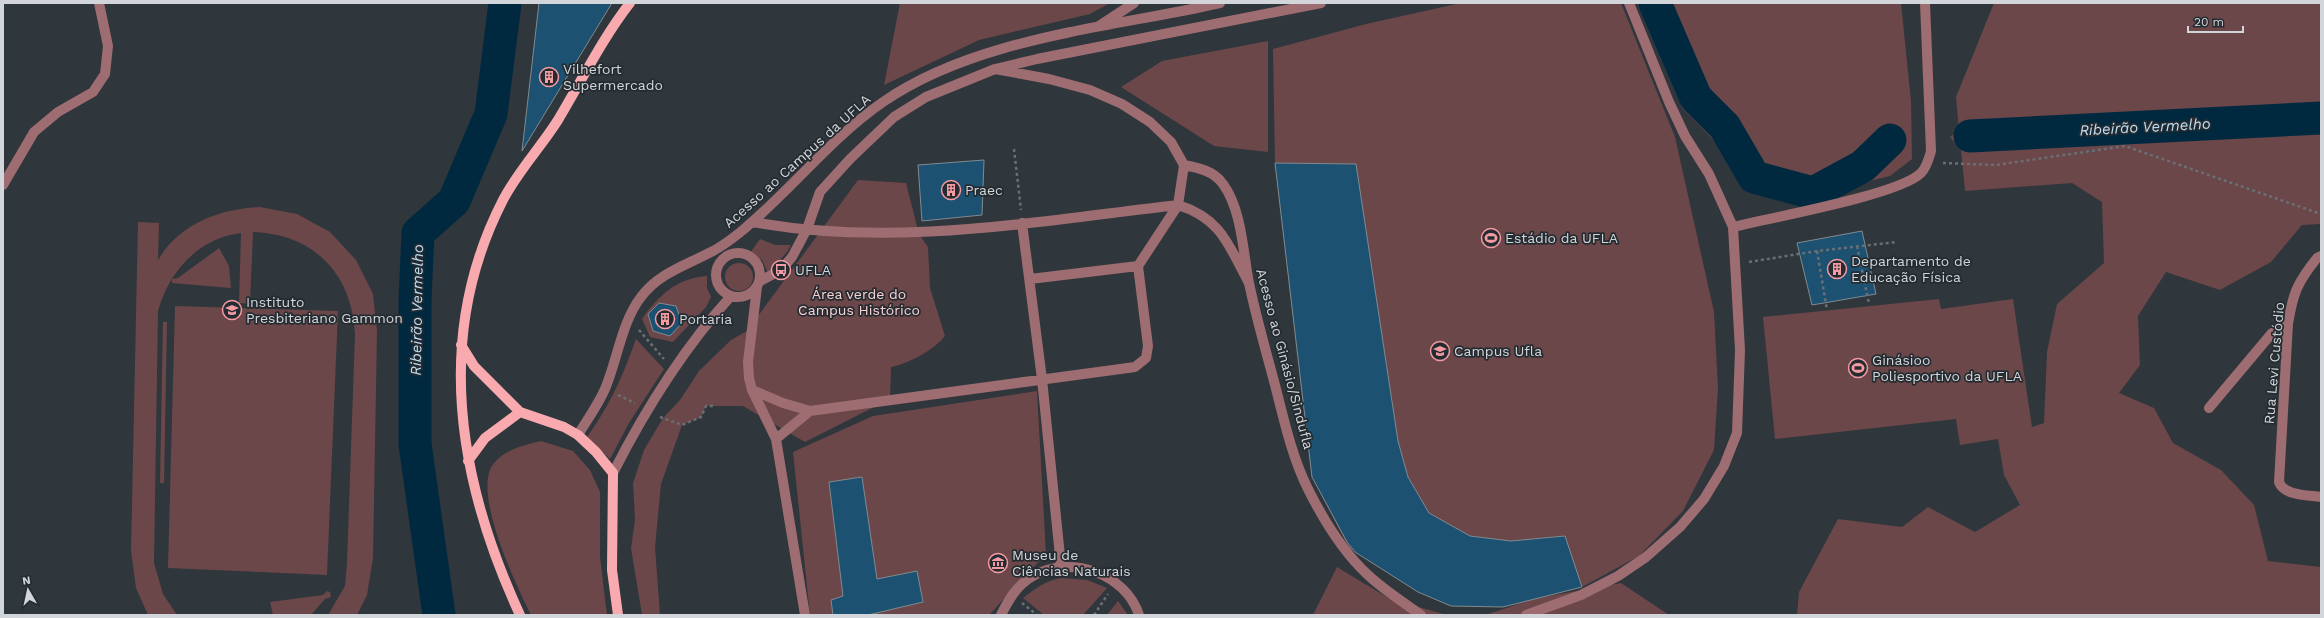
<svg xmlns="http://www.w3.org/2000/svg" width="2324" height="618" viewBox="0 0 2324 618" font-family="'Work Sans',sans-serif">
<style>
.green{fill:#6b4749}
.lines{fill:none;stroke-linecap:round;stroke-linejoin:round}
.river{stroke:#002940;stroke-width:33}
.building{fill:#1c5172;stroke:#818a90}
.path{stroke:#696f75;stroke-width:2.5;stroke-dasharray:3 3;stroke-linecap:butt}
.minor{stroke:#9e6d71;stroke-width:10}
.major{stroke:#f9aaaf;stroke-width:10}
.labels{text-anchor:middle;dominant-baseline:central;stroke-width:3.5;stroke-linejoin:round;paint-order:stroke}
.poi-label{font-size:14px;fill:#d2d6da;stroke:#252c31;text-anchor:start}
.street-label{font-size:14px;fill:#d2d6da;stroke:#252c31}
.park-label{font-size:14px;fill:#f9d2d4;stroke:#252c31}
.water-label{font-size:15px;font-style:italic;fill:#c0def3;stroke:#252c31}
</style>
<rect width="100%" height="100%" fill="#2f363c"/>
<path class="green" d="M900,3H1110L1090,14L979,40L884,85Z
M1461,3H1621L1675,137L1714,312L1718,388L1714,450L1683,511L1639,556L1582,587L1543,597L1621,583L1669,615H1485L1525,602L1503,607L1451,606L1418,592L1349,548L1312,477L1275,163L1273,49L1366,24Z
M1648,3H1901L1911,101L1912,159L1890,176L1813,195H1773L1753,180L1682,108Z
M1994,3H2321V224L2302,225L2271,262L2220,290L2166,272L2138,316L2140,365L2119,393L2154,408L2173,443L2221,470L2254,505L2268,561L2321,567V615H1797L1799,592L1838,519L1902,527L1928,507L1975,532L2020,505L2004,475L1998,439L1960,445L1956,419L1775,439L1763,317L1939,299L1941,309L2013,299L2032,427L2044,423L2047,352L2057,304L2104,263L2102,202L2072,183L1965,191L1961,150L1950,137L1959,130L1956,97Z
M1268,41V152L1214,146L1121,87L1162,61Z
M858,180L906,183L919,234L928,247L930,288L945,336C934,350 908,364 891,367L890,399L805,442L743,406H706L701,417L682,425L661,484L655,547L660,615H642L631,548L635,520L633,483L644,450L663,418L680,400L699,371L731,340L747,331Z
M260,207L297,214L330,232L356,260L373,294L377,331L373,558L367,595L357,615H328L345,586L347,563L355,334C352,274 314,234 253,232L250,304L239,303L241,233C199,238 169,271 158,311L154,563L163,594L177,615H148L136,588L131,551L138,222L159,223L158,260C180,223 220,209 260,207Z
M760,239L775,245H791L787,252L768,273L762,260L750,253Z
M219,248L229,266L231,288L172,283V279L178,278Z
M725 277a14 14 0 1 1 28 0a14 14 0 1 1-28 0Z
M707,276V288L711,297L706,307L673,342L650,337L642,319C659,295 677,278 707,276Z
M175,306L338,311L327,575L168,568Z
M163,322H167L164,483H160Z
M636,339L664,369L629,423L610,459L587,437C611,403 622,378 636,339Z
M1037,391L1046,554L989,615H810L793,452L873,416Z
M541,441L573,451L590,470L600,492V557L607,615H531C517,587 469,488 495,462C507,449 524,445 541,441Z
M1337,567L1390,599L1447,615H1313Z
M1061,578L1087,580L1107,588L1083,615H1044L1023,598C1036,588 1045,581 1061,578Z
M327,591L330,592L331,597L325,599L311,615H273L270,602L323,595Z
M1118,601L1128,615H1107Z"/>
<g class="lines">
<path class="river" d="M1655,3L1696,98L1725,127L1754,177L1813,193L1863,166L1890,140
M1970,136L2321,118
M439,615L415,444V299L418,233L454,201L491,114L505,3"/>
</g>
<path class="building" d="M539,3H612L522,151Z
M984,160L982,215L922,221L918,165Z
M1275,163L1356,164L1398,441L1408,477L1429,513L1470,536L1511,541L1565,536L1582,587L1503,607L1451,606L1418,592L1355,552L1347,542L1312,477Z
M1862,231L1876,294L1812,305L1797,243Z
M659,303L676,306L682,323L670,336L653,331L648,314Z
M862,477L877,579L917,571L923,602L868,615H833L831,600L843,596L829,482Z"/>
<g class="lines">
<path class="path" d="M1014,149L1021,210
M1943,163L1996,165L2125,146L2321,214
M1857,246L1869,304
M1817,251L1827,310
M1749,262L1817,251L1897,242
M639,330L664,359
M618,395L635,403
M660,417L682,425L701,417L706,406H714
M1022,603L1037,615
M1094,615L1108,594"/>
<path class="minor" d="M1099,26L1134,3
M1184,165C1199,168 1214,171 1223,184C1242,210 1243,253 1249,283C1256,317 1266,351 1275,385C1284,420 1292,457 1308,489C1323,519 1343,552 1368,575C1384,590 1403,602 1421,615
M3,185L34,132L58,112L93,92L105,74L108,46L99,3
M753,222C893,248 1038,221 1178,205C1221,218 1229,246 1249,283
M1022,223L1042,379L1061,566
M1733,227C1769,218 1899,195 1921,173C1927,167 1929,158 1931,151L1925,3
M716 275a22 22 0 1 1 44 0a22 22 0 1 1-44 0Z
M2321,256L2317,258C2297,283 2293,293 2288,324L2279,482C2284,496 2308,495 2321,497
M1030,279L1138,266
M760,281L781,270L792,257L807,229L820,192L850,159L894,117L926,97L995,69L1037,59L1321,3
M757,287L748,362L749,378L752,390L776,439L805,615
M752,390L783,403L810,411L1135,367L1146,358L1148,346L1138,266L1178,205L1184,165L1171,142L1150,122L1122,104L1090,90L1049,79L995,69
M2209,408L2272,333L2288,324
M578,435C587,420 598,405 605,389C617,361 622,321 641,297C658,274 684,266 709,253C722,247 732,239 743,230C791,190 831,138 883,102C977,37 1110,28 1220,3
M776,439L810,411
M613,473C645,410 683,349 731,296
M1001,615C1009,599 1017,585 1033,576C1071,554 1126,574 1139,615
M1526,615L1581,595L1618,576L1646,557L1680,527L1704,499L1724,466L1737,433L1740,350L1733,227L1709,174L1685,136L1669,102L1629,3"/>
<path class="major" d="M461,345L474,366L520,412L564,427L578,435L596,452L613,473L612,570L618,615
M468,461L485,438L520,412
M520,615C458,481 433,336 503,200C518,171 541,147 558,120C582,80 602,39 630,3"/>
</g>
<defs>
<symbol id="building-ring" viewBox="-11 -11 22 22"><circle r="9.5" fill="#252c31" stroke="#f49aa2" stroke-width="1.5"/><path d="M-4-6H4V6H1V3H-1V6H-4ZM-2.5-4.3h1.7v1.8h-1.7ZM.8-4.3h1.7v1.8H.8ZM-2.5-1h1.7V.8h-1.7ZM.8-1h1.7V.8H.8Z" fill="#f49aa2"/></symbol>
<symbol id="stadium-ring" viewBox="-11 -11 22 22"><circle r="9.5" fill="#252c31" stroke="#f49aa2" stroke-width="1.5"/><path d="M0-5a6.5 5 0 1 0 0 10a6.5 5 0 1 0 0-10ZM-3.5-1.8h7v3.6h-7Z" fill="#f49aa2"/></symbol>
<symbol id="bus-ring" viewBox="-11 -11 22 22"><circle r="9.5" fill="#252c31" stroke="#f49aa2" stroke-width="1.5"/><path d="M-5-6H5V4H4V6H2V4H-2V6H-4V4H-5ZM-3.5-4V0h7V-4ZM-3.5 1.2v1.5H-2V1.2ZM2 1.2v1.5H3.5V1.2Z" fill="#f49aa2"/></symbol>
<symbol id="school-ring" viewBox="-11 -11 22 22"><circle r="9.5" fill="#252c31" stroke="#f49aa2" stroke-width="1.5"/><path d="M0-5L7-2L0 1L-7-2ZM-4 1L0 2.5L4 1V4Q0 6-4 4Z" fill="#f49aa2"/></symbol>
<symbol id="university-ring" viewBox="-11 -11 22 22"><circle r="9.5" fill="#252c31" stroke="#f49aa2" stroke-width="1.5"/><path d="M0-5L7-2L0 1L-7-2ZM-4 1L0 2.5L4 1V4Q0 6-4 4Z" fill="#f49aa2"/></symbol>
<symbol id="museum-ring" viewBox="-11 -11 22 22"><circle r="9.5" fill="#252c31" stroke="#f49aa2" stroke-width="1.5"/><path d="M0-6L6-3V-2H-6V-3ZM-5-1h2V3h-2ZM-1-1h2V3h-2ZM3-1h2V3H3ZM-6 4H6V6H-6Z" fill="#f49aa2"/></symbol>
</defs>
<g fill-rule="evenodd">
<use href="#building-ring" x="538" y="66" width="22" height="22"/>
<use href="#building-ring" x="940" y="179" width="22" height="22"/>
<use href="#stadium-ring" x="1480" y="227" width="22" height="22"/>
<use href="#building-ring" x="1826" y="258" width="22" height="22"/>
<use href="#bus-ring" x="770" y="259" width="22" height="22"/>
<use href="#school-ring" x="221" y="299" width="22" height="22"/>
<use href="#building-ring" x="654" y="308" width="22" height="22"/>
<use href="#university-ring" x="1429" y="340" width="22" height="22"/>
<use href="#stadium-ring" x="1847" y="357" width="22" height="22"/>
<use href="#museum-ring" x="987" y="552" width="22" height="22"/>
</g>
<g class="labels">
<g class="poi-label">
<text x="563" y="69">Vilhefort<tspan x="563" dy="16">Supermercado</tspan></text>
<text x="965" y="190">Praec</text>
<text x="1505" y="238">Estádio da UFLA</text>
<text x="1851" y="261">Departamento de<tspan x="1851" dy="16">Educação Física</tspan></text>
<text x="795" y="270">UFLA</text>
<text x="246" y="302">Instituto<tspan x="246" dy="16">Presbiteriano Gammon</tspan></text>
<text x="679" y="319">Portaria</text>
<text x="1454" y="351">Campus Ufla</text>
<text x="1872" y="360">Ginásioo<tspan x="1872" dy="16">Poliesportivo da UFLA</tspan></text>
<text x="1012" y="555">Museu de<tspan x="1012" dy="16">Ciências Naturais</tspan></text>
</g>
<g class="street-label">
<text transform="translate(797 161) rotate(-42)">Acesso ao Campus da UFLA</text>
<text transform="translate(1285 359) rotate(75)">Acesso ao Ginásio/Sindufla</text>
<text transform="translate(2274 363) rotate(-85)">Rua Levi Custódio</text>
</g>
<g class="park-label">
<text x="859" y="294">Área verde do<tspan x="859" dy="16">Campus Histórico</tspan></text>
</g>
<g class="water-label">
<text transform="translate(2145 127) rotate(-3)">Ribeirão Vermelho</text>
<text transform="translate(417 310) rotate(-89)">Ribeirão Vermelho</text>
</g>
</g>
<rect width="2324" height="618" fill="none" stroke="#d2d6da" stroke-width="8"/>
<g transform="translate(28 590) rotate(351)" stroke="#252c31" stroke-width="3" paint-order="stroke">
<path d="M0-3L7 15L0 10L-7 15Z" fill="#d2d6da"/>
<text y="-6" font-size="11" font-weight="bold" text-anchor="middle" fill="#d2d6da">N</text>
</g>
<path d="M2188 26v6h55v-6" fill="none" stroke="#d2d6da" stroke-width="2"/>
<text x="2194" y="26" font-size="12" fill="#d2d6da" stroke="#252c31" stroke-width="3" paint-order="stroke">20 m</text>
</svg>
